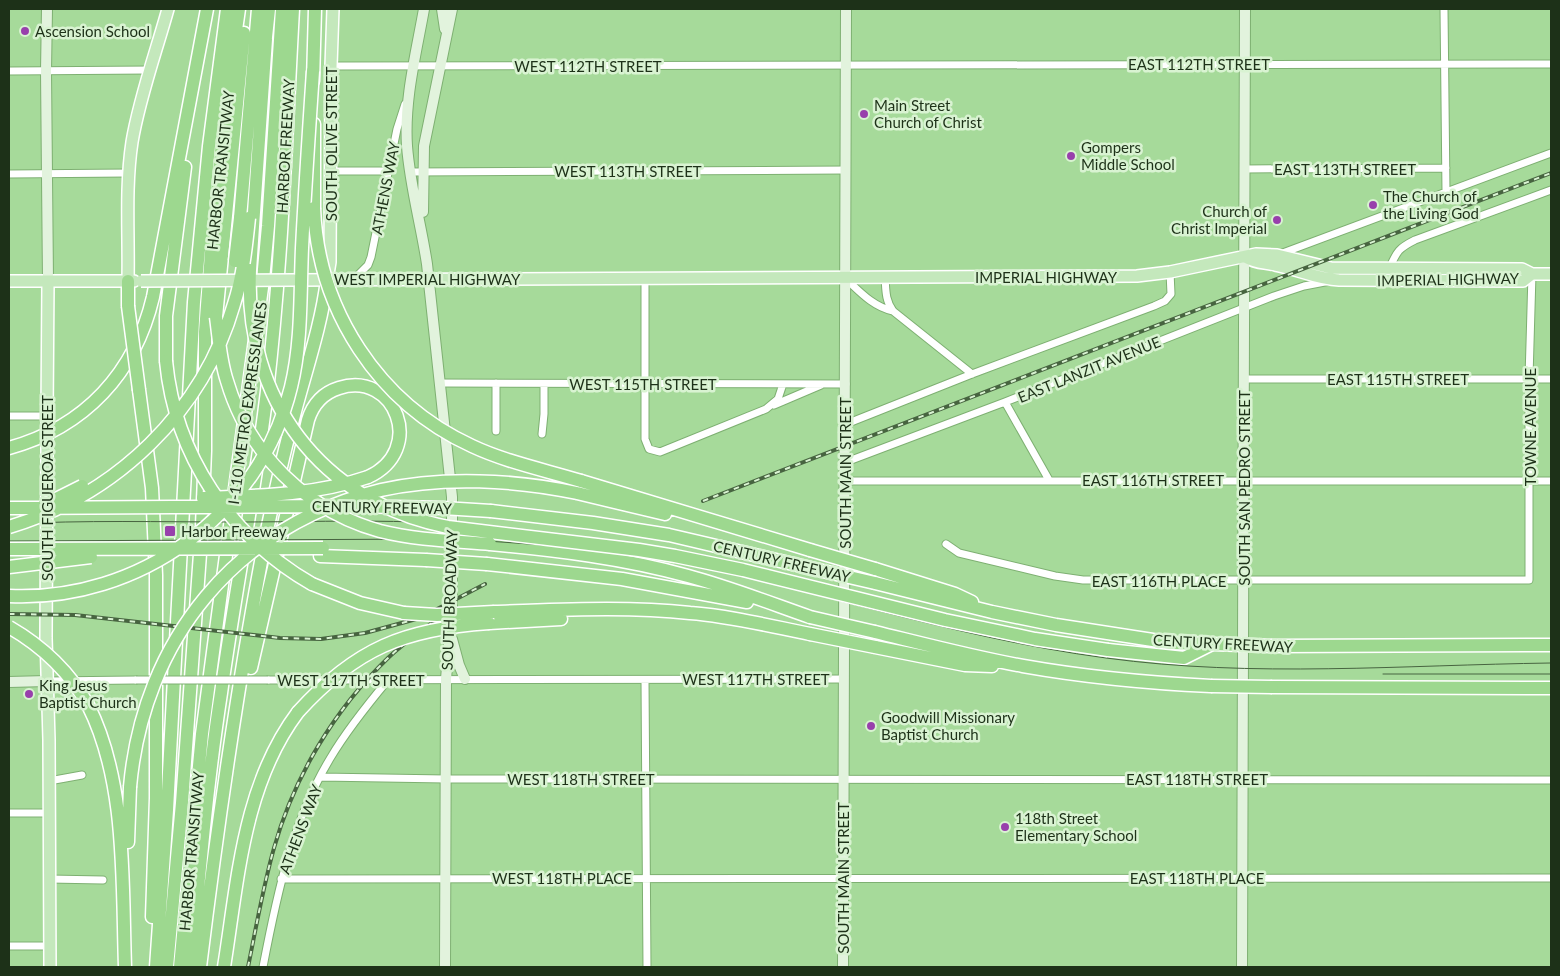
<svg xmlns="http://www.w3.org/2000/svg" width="1560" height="976" viewBox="0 0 1560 976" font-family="Lato,sans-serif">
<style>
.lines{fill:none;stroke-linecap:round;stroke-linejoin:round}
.street-casing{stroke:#7eb072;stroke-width:9}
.secondary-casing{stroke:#7eb072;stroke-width:12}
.primary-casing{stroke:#fff;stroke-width:14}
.highway-casing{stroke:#fff;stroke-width:15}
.street{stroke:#fff;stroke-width:7}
.secondary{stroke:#e2f3dd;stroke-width:10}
.primary{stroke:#c4e8bc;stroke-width:11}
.highway{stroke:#9dd88f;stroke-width:12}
.tram{stroke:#476440;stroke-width:1}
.rail-casing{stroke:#476440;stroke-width:4}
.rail{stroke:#d9f3d2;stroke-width:2;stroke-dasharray:5.5;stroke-linecap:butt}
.street-bridge-casing{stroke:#7eb072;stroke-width:9;stroke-linecap:butt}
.primary-bridge-casing{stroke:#fff;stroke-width:14;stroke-linecap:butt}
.highway-bridge-casing{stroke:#fff;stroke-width:15;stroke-linecap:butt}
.street-bridge{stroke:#fff;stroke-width:7}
.primary-bridge{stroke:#c4e8bc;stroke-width:11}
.highway-bridge{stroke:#9dd88f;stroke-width:12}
.poi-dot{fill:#9840ac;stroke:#d9f3d2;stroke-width:2}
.labels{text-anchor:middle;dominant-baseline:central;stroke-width:5;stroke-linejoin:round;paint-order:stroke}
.poi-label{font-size:15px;fill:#1d3118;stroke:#d9f3d2;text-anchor:start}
.street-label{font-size:15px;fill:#1d3118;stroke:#d9f3d2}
</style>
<rect width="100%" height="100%" fill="#a6da9a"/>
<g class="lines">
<defs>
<path id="street" d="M1444,9L1446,192
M331,66L1551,64
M9,71L151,70
M1245,169L1446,168
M330,171H388
M410,172L846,170
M9,174L128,173
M1280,254L1551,153
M1390,267C1397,251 1399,248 1415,240L1551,190
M885,277C886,290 885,300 893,311L972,374
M845,278C859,291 873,307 893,311
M354,279L368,265L371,257L397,129L405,104
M645,279V439L649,449L660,452L766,409L778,399L783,384
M1244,379H1551
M439,383L846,384
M1005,402L1049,480
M774,405L821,385
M9,416H47
M846,424L972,374L1154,306L1165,301L1171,294L1170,272
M496,431V383
M542,434L544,414V384
M846,462L1005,402L1274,296L1304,286L1330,281
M845,481H1551
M946,544L959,553L1055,576L1083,580H1529V378L1532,274
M268,680L844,679
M645,680L647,967
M47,681L136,680
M320,777L446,779L1551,780
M49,781L82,775
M9,813H49
M49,879L103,880
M281,879L1551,878
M9,946H50
M263,967C277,894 292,821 331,757C347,730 368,704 388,680"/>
<path id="secondary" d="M47,9L46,71L48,281
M424,9C416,54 404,100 407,146C410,186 421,224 427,264L452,497V608L446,679L445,967
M442,9L445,29
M423,212L424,146L452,9
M452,639L459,665L465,679
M9,682L47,681
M843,967L846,9
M1242,967L1245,9"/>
<path id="primary" d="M1245,257C1258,264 1262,262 1275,265C1297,269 1317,279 1339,280L1523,281L1532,274
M294,280L1137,276L1170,272L1256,254L1277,255L1331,268L1522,269L1532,274H1551
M327,280L330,262L331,66L333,9
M9,281H134
M128,281C129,235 125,188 132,142C139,99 156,52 168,9
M47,416L48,281
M47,455L46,638L49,740L50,967"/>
<path id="highway" d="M265,46L269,9
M313,81L315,9
M314,124V208
M240,218L258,9
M250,270L266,39
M128,281V306
M216,317L244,33
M166,361V316L185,167
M139,390L152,488L156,575V798L152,917
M9,448C85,427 135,373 153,297L207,9
M581,481L810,550
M577,493L665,514
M491,511L593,523L669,535L810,568
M490,544C556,550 623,558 688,576C729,587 770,603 810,617
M320,556L426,560
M487,564L622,579L747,602
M875,569L955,594L972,602
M875,583L992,612L1056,625L1172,643L1212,644
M312,584L360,603L404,613
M494,612C559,610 625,606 690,613C730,616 770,626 810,634
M489,623L561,619
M875,632C924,644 973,657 1023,666C1085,677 1148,683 1211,686
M1272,646L1551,645
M875,647L965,665L992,666
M1108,650L1184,658L1210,645
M251,668L308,420C313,404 323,393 339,388C395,370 427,450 368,477
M1272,687L1551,688
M88,705C127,782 122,882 125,967
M128,842L130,787
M156,967L167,810L194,302L209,146L227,9
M167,967L182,803L202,526L205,451V332L212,240L227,93L239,9
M180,967L202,734L263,280L268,226L282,9
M191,967C199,875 207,784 221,693C235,592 255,492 267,391C282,264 286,136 293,9
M200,967C218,821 239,674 267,530C275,494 282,458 292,423C304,375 321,328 327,280
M224,967C238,880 243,785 298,712"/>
</defs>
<use href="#street" class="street-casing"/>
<use href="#secondary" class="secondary-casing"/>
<use href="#primary" class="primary-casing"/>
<use href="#highway" class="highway-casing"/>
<use href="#street" class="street"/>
<use href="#secondary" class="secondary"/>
<use href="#primary" class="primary"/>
<use href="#highway" class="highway"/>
<path class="tram" d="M9,524C84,520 160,522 236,522C295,522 356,520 416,522C491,526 567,537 641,552C796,584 948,637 1106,658C1253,678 1403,665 1551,663
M9,541L439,539L487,541L571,547
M1383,674H1551"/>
<defs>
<path id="rail" d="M703,501L1551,173
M9,614L75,615L280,638L321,639L365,633L420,618L485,584
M248,967C256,928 263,887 274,848C294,777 334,710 388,658C407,640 430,625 451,609"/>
</defs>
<use href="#rail" class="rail-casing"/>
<use href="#rail" class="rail"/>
<defs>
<path id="street-bridge" d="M136,680H268"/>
<path id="primary-bridge" d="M141,281L294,280
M47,455V416"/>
<path id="highway-bridge" d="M314,208C318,310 378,403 472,446C506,462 545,470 581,481
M235,261L240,218
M250,270C244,398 320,502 448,527L639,550L675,556L743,570L945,620L1035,639L1108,650
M128,306L139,390
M216,317C219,339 220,360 227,381C248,453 307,511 380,531C416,540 453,541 490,544
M166,361C175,455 230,537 312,584
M203,498C258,496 316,495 368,477
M44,505L82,486
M9,508L349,506L443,508L491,511
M9,527C116,495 203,412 234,304C243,276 246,247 249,218
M9,549L323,548
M810,550L875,569
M426,560L487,564
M9,567L91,557
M810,568L875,583
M9,596C139,602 260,515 291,387C302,342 300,294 302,248C305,189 309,130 313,71
M404,613L437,615L494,612
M810,617L875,632
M9,627C42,646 69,671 88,705
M810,634L875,647
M1212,644L1272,646
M1211,686L1272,687
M298,712C356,648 405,629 489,623
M130,787C143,640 236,525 381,490C443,476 516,480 577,493"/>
</defs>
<use href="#street-bridge" class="street-bridge-casing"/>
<use href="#primary-bridge" class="primary-bridge-casing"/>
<use href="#highway-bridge" class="highway-bridge-casing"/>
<use href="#street-bridge" class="street-bridge"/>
<use href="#primary-bridge" class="primary-bridge"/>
<use href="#highway-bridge" class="highway-bridge"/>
</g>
<g class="poi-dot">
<circle cx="25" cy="31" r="5"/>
<circle cx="864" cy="114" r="5"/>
<circle cx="1071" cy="156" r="5"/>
<circle cx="1373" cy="205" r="5"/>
<circle cx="1277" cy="220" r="5"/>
<rect x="164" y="525" width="12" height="12" rx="2.5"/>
<circle cx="29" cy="694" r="5"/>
<circle cx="871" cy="726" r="5"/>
<circle cx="1005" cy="827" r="5"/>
</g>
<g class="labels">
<g class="poi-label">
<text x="35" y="31">Ascension School</text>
<text x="874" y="105">Main Street<tspan x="874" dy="17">Church of Christ</tspan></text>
<text x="1081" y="147">Gompers<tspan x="1081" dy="17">Middle School</tspan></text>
<text x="1383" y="196">The Church of<tspan x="1383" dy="17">the Living God</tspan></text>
<text x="1267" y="211" text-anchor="end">Church of<tspan x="1267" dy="17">Christ Imperial</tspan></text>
<text x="181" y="531">Harbor Freeway</text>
<text x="39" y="685">King Jesus<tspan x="39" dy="17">Baptist Church</tspan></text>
<text x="881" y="717">Goodwill Missionary<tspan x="881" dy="17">Baptist Church</tspan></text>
<text x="1015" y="818">118th Street<tspan x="1015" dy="17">Elementary School</tspan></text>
</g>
<g class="street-label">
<text x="1199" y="64">EAST 112TH STREET</text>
<text x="588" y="66">WEST 112TH STREET</text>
<text transform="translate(331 144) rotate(-90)">SOUTH OLIVE STREET</text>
<text transform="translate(285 146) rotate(-87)">HARBOR FREEWAY</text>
<text x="1345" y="169">EAST 113TH STREET</text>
<text transform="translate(220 170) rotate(-84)">HARBOR TRANSITWAY</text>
<text x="628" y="171">WEST 113TH STREET</text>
<text transform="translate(385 188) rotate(-79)">ATHENS WAY</text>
<text x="1046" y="277">IMPERIAL HIGHWAY</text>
<text x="427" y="279">WEST IMPERIAL HIGHWAY</text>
<text transform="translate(1448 279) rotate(-1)">IMPERIAL HIGHWAY</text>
<text transform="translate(1089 369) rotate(-22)">EAST LANZIT AVENUE</text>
<text x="1398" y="379">EAST 115TH STREET</text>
<text x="643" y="384">WEST 115TH STREET</text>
<text transform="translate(247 403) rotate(-82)">I-110 METRO EXPRESSLANES</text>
<text transform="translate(1530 427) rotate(-90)">TOWNE AVENUE</text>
<text transform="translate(845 473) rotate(-90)">SOUTH MAIN STREET</text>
<text x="1153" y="480">EAST 116TH STREET</text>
<text transform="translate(47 488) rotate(-90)">SOUTH FIGUEROA STREET</text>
<text transform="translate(1244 488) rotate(-90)">SOUTH SAN PEDRO STREET</text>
<text transform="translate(382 507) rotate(1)">CENTURY FREEWAY</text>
<text transform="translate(782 561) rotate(13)">CENTURY FREEWAY</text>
<text x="1159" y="581">EAST 116TH PLACE</text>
<text transform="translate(449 600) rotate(-88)">SOUTH BROADWAY</text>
<text transform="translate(1223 643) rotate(3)">CENTURY FREEWAY</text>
<text x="756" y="679">WEST 117TH STREET</text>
<text x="351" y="680">WEST 117TH STREET</text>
<text x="581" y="779">WEST 118TH STREET</text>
<text x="1197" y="779">EAST 118TH STREET</text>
<text transform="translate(300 829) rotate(-69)">ATHENS WAY</text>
<text transform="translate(191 851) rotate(-85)">HARBOR TRANSITWAY</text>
<text x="562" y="878">WEST 118TH PLACE</text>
<text transform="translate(843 878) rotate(-90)">SOUTH MAIN STREET</text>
<text x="1197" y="878">EAST 118TH PLACE</text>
</g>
</g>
<rect width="1560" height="976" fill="none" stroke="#1d3118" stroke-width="20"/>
</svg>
